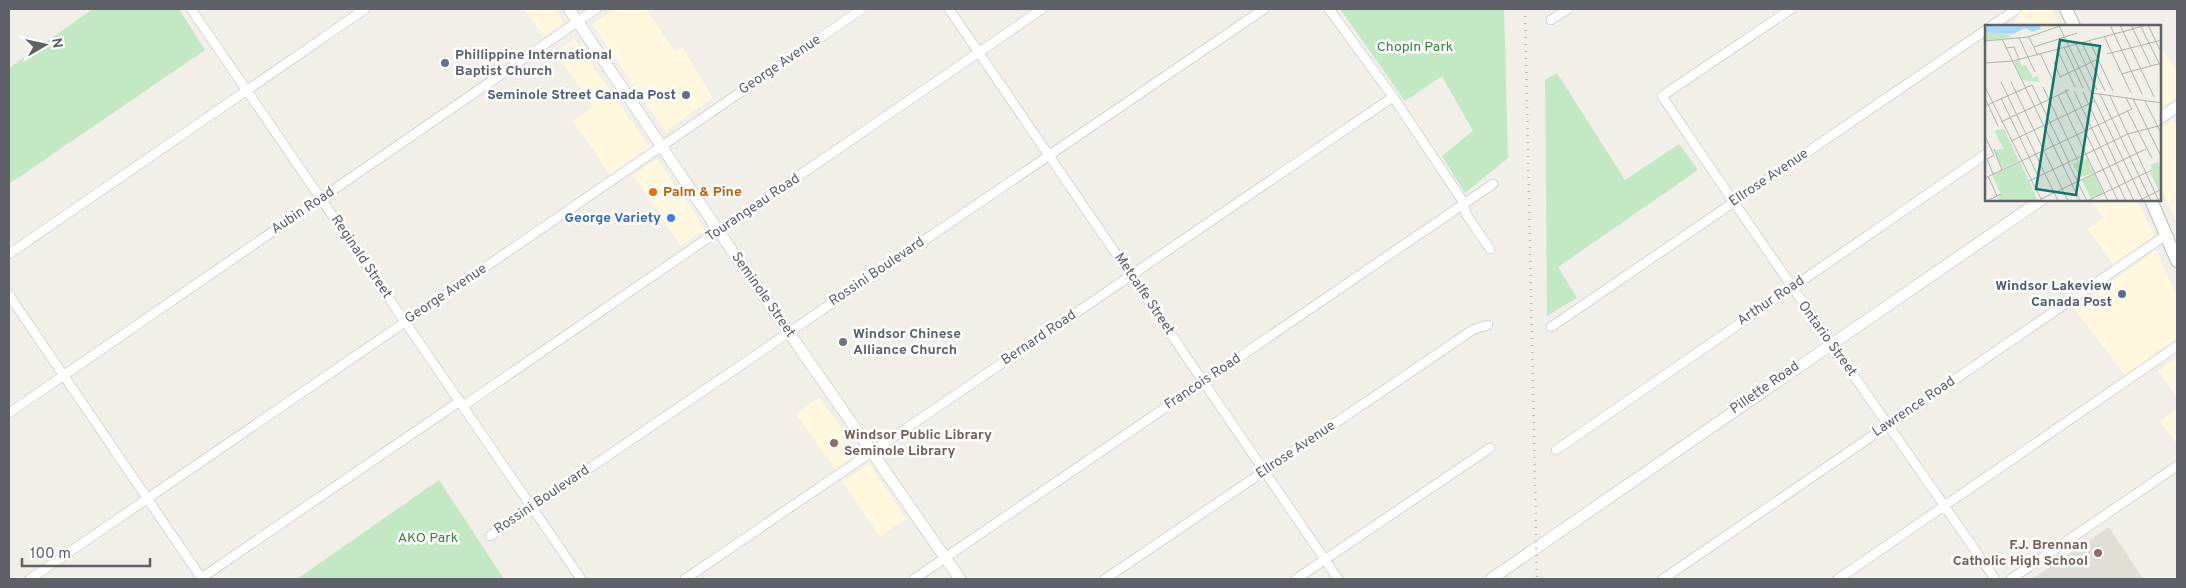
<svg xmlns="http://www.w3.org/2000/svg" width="2186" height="588" viewBox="0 0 2186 588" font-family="Overpass,sans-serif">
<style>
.commercial{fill:#fff8de}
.education{fill:#e1ded5}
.green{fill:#c2e9c3}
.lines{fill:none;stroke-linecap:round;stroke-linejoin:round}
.minor-casing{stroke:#b9bcc1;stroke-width:10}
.tertiary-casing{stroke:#b9bcc1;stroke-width:12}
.secondary-casing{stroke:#babdc3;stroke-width:14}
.minor{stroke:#fff;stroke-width:9}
.tertiary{stroke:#fff;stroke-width:11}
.secondary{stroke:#fff;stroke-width:12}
.rail{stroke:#b7b8b9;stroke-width:2.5;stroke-dasharray:1 6;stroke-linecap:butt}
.worship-dot{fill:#6b7280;stroke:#fff;stroke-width:2}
.service-dot{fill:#5c6f8a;stroke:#fff;stroke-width:2}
.food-dot{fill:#e8710a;stroke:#fff;stroke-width:2}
.shop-dot{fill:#3f7fe0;stroke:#fff;stroke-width:2}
.education-dot{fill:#8d6e63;stroke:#fff;stroke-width:2}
.labels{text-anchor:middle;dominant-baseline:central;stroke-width:5;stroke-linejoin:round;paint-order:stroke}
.park-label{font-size:14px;fill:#308435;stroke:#fff}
.worship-label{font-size:14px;font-weight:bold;fill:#5b616d;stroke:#fff;text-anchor:start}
.street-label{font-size:14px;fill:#5e6268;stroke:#fff}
.service-label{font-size:14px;font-weight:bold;fill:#4e5e75;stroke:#fff;text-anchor:end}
.food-label{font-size:14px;font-weight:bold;fill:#c56008;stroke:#fff;text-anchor:start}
.shop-label{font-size:14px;font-weight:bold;fill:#366cbe;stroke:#fff;text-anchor:end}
.education-label{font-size:14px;font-weight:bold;fill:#785e54;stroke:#fff;text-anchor:start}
.inset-road{fill:none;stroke:#b2b3b0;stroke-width:1}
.view{fill:#0f766e;fill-opacity:0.15;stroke:#0f766e;stroke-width:2.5}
.inset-edge{fill:none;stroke:#5e6268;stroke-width:2.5}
</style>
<rect width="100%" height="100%" fill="#f1efe7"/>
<path class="commercial" d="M524,9H555L564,22L544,37Z
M615,9H646L675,52L682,47L713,98L665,131L592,24Z
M2013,9H2051L2058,26H2011L2019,18Z
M574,39L650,148L610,175L573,121L593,107L555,52Z
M2160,46L2177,71V98L2160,111Z
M2173,120L2177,126V224L2160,185V129Z
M657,159L705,229L681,246L633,175Z
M2091,200H2137L2154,236L2114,265L2088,229L2103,218Z
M2156,250L2177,297V338L2125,375L2074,308Z
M2177,358V397L2158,371Z
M819,397L859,453L836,470L796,414Z
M2177,408V444L2160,421Z
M869,464L906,519L880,537L843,482Z"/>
<path class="education" d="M2109,527L2143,579H2032Z"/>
<path class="green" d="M93,9H179L205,50L9,184V68Z
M1340,9H1504L1508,158L1465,193L1442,156L1473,131L1442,76L1405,101Z
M1557,73L1625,180L1679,144L1698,170L1558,267L1577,298L1547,316L1545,80Z
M439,480L504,579H297Z"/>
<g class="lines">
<defs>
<path id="minor" d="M191,9L581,579
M949,9L1338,579
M1329,9L1393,97L1458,194L1464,203L1466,214L1490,249
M1791,9L1662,96C1771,259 1884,418 1995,579
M1551,20L1568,9
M1991,26L2017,9
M9,254L365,9
M9,295L202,579
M1551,327L1986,30
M463,406L1042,9
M9,413L596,9
M1556,450L1986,154
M490,536L1264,9
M30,579L862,9
M200,579L460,401
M685,579L1393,97
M914,579L1493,184
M1105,579L1474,329L1488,325
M1296,579L1490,448
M1663,579L2166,235
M1838,579L2177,346
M2011,579L2177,466"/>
<path id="tertiary" d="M569,9L724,239L960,579
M2160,118L2177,106
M1491,579L2041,200"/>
<path id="secondary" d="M2066,9L2074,26
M2151,200L2177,261"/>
</defs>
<use href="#minor" class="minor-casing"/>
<use href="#tertiary" class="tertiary-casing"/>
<use href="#secondary" class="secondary-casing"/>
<use href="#minor" class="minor"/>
<use href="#tertiary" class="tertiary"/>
<use href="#secondary" class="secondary"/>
<path class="rail" d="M1525,9L1537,579"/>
</g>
<g class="worship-dot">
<circle cx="445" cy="63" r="5"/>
<circle cx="843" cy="342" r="5"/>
</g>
<g class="service-dot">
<circle cx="686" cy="95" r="5"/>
<circle cx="2122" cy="294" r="5"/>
</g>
<circle class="food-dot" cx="653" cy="192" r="5"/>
<circle class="shop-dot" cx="671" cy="218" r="5"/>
<g class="education-dot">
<circle cx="834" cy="443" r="5"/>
<circle cx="2098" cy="553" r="5"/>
</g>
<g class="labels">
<g class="park-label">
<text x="1415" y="47">Chopin Park</text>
<text x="428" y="538">AKO Park</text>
</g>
<g class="worship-label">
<text x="455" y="55">Phillippine International<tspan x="455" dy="16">Baptist Church</tspan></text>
<text x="853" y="334">Windsor Chinese<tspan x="853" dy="16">Alliance Church</tspan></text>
</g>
<g class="street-label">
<text transform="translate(780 65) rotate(-34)">George Avenue</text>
<text transform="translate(1769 178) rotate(-34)">Ellrose Avenue</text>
<text transform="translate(753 208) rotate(-34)">Tourangeau Road</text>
<text transform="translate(303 211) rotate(-34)">Aubin Road</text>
<text transform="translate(361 257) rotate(56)">Reginald Street</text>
<text transform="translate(877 272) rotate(-34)">Rossini Boulevard</text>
<text transform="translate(446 294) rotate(-34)">George Avenue</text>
<text transform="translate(1144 294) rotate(56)">Metcalfe Street</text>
<text transform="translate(763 295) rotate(55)">Seminole Street</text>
<text transform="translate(1771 301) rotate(-34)">Arthur Road</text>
<text transform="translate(1039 338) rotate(-34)">Bernard Road</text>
<text transform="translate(1827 339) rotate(54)">Ontario Street</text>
<text transform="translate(1203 382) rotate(-34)">Francois Road</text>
<text transform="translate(1765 388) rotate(-35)">Pillette Road</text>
<text transform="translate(1914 407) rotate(-34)">Lawrence Road</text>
<text transform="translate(1296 450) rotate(-34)">Ellrose Avenue</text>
<text transform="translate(542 500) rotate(-34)">Rossini Boulevard</text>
</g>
<g class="service-label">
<text x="676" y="95">Seminole Street Canada Post</text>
<text x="2112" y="286">Windsor Lakeview<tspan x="2112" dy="16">Canada Post</tspan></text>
</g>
<g class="food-label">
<text x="663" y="192">Palm &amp; Pine</text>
</g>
<g class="shop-label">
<text x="661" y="218">George Variety</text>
</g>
<g class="education-label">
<text x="844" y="435">Windsor Public Library<tspan x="844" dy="16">Seminole Library</tspan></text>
<text x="2088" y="545" text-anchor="end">F.J. Brennan<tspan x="2088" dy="16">Catholic High School</tspan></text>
</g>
</g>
<g transform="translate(1985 25)">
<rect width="176" height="176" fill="#f1efe7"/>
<path d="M0,7H17L27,12L0,16ZM34,35L37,41L41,40L48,53L52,51L55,57L37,55L29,37ZM19,104L34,136L17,144L10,125L19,124L9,106ZM102,133L109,148L95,152L88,139ZM35,137L53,176H14L12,172L16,169L7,150ZM173,137L176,144L174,166L165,147L168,146L165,140ZM110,149L118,168L106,174L97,155Z" fill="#c2e9c3"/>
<path d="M0,0H54L56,4L47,7L41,3L27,9L0,7Z" fill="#a9d8ff"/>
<path class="inset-road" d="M125,0L157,69M135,0L169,72M146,0L166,41M163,0L177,29M74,1L158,176M156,2L177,44M147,4L162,0M119,11L146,68M44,12L52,29M34,13L50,47M17,14L95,176M104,15L128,66M0,16L43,12L78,0M97,18L120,66M91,19L112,65M49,22L92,8M79,22L98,63M21,23L29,22L34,34M72,24L90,62M55,28L69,58M122,29L177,15M69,37L75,52L113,34M0,38L28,36L148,4M136,49L177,38M16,57L73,176M26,57L83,176M0,62L57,176M58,62L93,136M80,64L133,176M89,66L141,176M98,67L149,176M107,68L177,78M115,69L166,176M73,70L123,176M125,71L174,176M0,73L13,101M16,73L53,151M148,74L177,133M160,76L177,110M0,81L47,60L84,137M142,85L167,133M16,97L84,65M0,111L9,130L2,134M26,116L110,76M9,124L17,145M2,134L8,149M83,137L102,176M3,151L12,171M0,153L147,84L141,73M44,156L143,109L177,100M56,174L161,124M2,176L16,169M102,176L167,145M153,176L177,164"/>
<path class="view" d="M75,15L115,21L91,170L51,164Z"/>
<rect width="176" height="176" class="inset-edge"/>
</g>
<rect width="2186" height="588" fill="none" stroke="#5e6268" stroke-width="20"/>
<g transform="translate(45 45) rotate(81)" stroke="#ffffff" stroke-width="4" paint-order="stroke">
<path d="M0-4L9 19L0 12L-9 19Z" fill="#5e6268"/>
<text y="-8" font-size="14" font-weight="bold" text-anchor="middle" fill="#5e6268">N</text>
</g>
<path d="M22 558v8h128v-8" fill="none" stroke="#5e6268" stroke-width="2.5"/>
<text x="30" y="558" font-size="15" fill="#5e6268" stroke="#ffffff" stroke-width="4" paint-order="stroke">100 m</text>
</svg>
